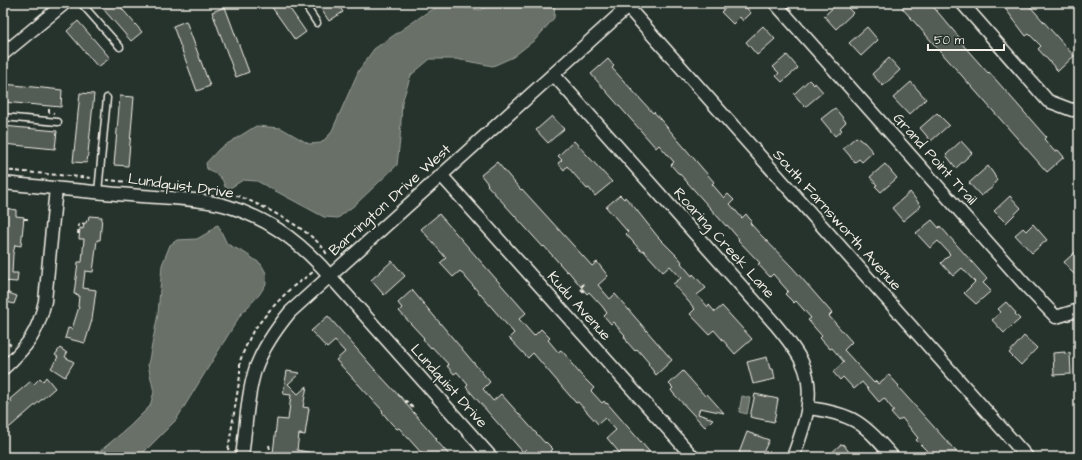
<svg xmlns="http://www.w3.org/2000/svg" width="1082" height="460" viewBox="0 0 1082 460" font-family="'Architects Daughter',sans-serif">
<style>
.water{fill:#676f68;stroke:#9fa39b}
.building{fill:#525c55;stroke:#f4f1e8}
.lines{fill:none;stroke-linecap:round;stroke-linejoin:round}
.lane-casing{stroke:#f4f1e8;stroke-width:9}
.street-casing{stroke:#f4f1e8;stroke-width:15}
.path{stroke:#f4f1e8;stroke-width:2;stroke-dasharray:4 3;stroke-linecap:butt}
.lane{stroke:#26332d;stroke-width:6}
.street{stroke:#26332d;stroke-width:12}
.labels{text-anchor:middle;dominant-baseline:central;stroke-width:4;stroke-linejoin:round;paint-order:stroke}
.street-label{font-size:15px;fill:#f4f1e8;stroke:#26332d}
</style>
<rect width="100%" height="100%" fill="#26332d"/>
<filter id="ink" filterUnits="userSpaceOnUse"><feTurbulence type="fractalNoise" baseFrequency=".025" numOctaves="2"/><feDisplacementMap in="SourceGraphic" scale="8" xChannelSelector="R" yChannelSelector="G"/><feConvolveMatrix kernelMatrix="1 2 1 2 8 2 1 2 1" color-interpolation-filters="sRGB"/></filter>
<g filter="url(#ink)">
<path class="water" d="M493,3H555L554,18L536,39L513,57L493,66L456,59H430L411,75L402,102L400,139L397,165L356,204L338,218L324,217L257,181L243,180L230,188L225,187C223,177 216,173 207,169L206,163L219,149L256,126L281,128L309,144L321,143L331,133L359,70L374,49L429,11L443,4L480,10Z
M218,225L227,244L245,253L261,264L266,273V284L259,295L241,314L176,420L139,457H93L129,427L150,406L154,392L148,365L158,314L162,265L170,245L177,240L197,239L209,232L215,226Z
M742,396L750,398L747,414L739,412Z"/>
<path class="building" d="M98,3H117L142,32L131,41Z
M269,3H286L306,32L295,40Z
M317,3H337L343,12L329,21Z
M731,3H742L751,13L743,21L740,17L733,24L721,12Z
M838,3H843L853,13L836,29L824,16Z
M908,3H930L964,43L963,45L988,73L989,72L1046,137L1044,139L1055,152L1058,150L1064,157L1047,172L902,8Z
M1001,3H1027L1074,56L1058,71L1038,49L1041,46L1029,34L1026,36Z
M225,7L249,72L236,77L212,12Z
M78,21L110,58L98,67L67,31Z
M186,21L210,86L197,91L173,26Z
M763,26L775,39L757,55L746,42Z
M867,27L878,40L861,56L849,43Z
M787,55L798,68L782,82L776,76L779,73L773,67Z
M889,58L900,70L883,86L872,74Z
M608,59L614,66L612,68L653,113L654,112L714,182L712,184L724,198L728,194L734,200L730,204L742,218L746,214L749,218L752,221L750,223L760,234L792,267L832,313L829,316L852,342L844,350L874,383L876,381L878,384L889,375L899,386L898,387L961,457H933L916,440L918,438L902,418L898,421L891,413L894,411L884,398L879,402L862,382L854,389L843,377L840,380L833,372L844,362L832,348L830,349L820,338L822,336L808,320L811,318L796,301L794,303L785,294L788,291L773,274L770,277L758,264L760,263L738,240L739,239L727,225L726,226L679,173H678L671,165L674,162L659,145L656,148L591,74Z
M809,80L814,85L815,83L823,92L805,107L794,94Z
M911,82L926,99L909,115L893,98Z
M4,84L62,90L61,107L3,102Z
M80,93L94,94L87,163L73,162Z
M120,96L134,97L128,166L114,165Z
M835,108L846,122L840,128L842,130L835,136L821,119Z
M937,113L949,125L931,141L920,128Z
M552,116L564,129L548,143L536,130Z
M3,126L57,131L55,149L3,144Z
M856,137L863,142H864L873,152L862,162L859,159L855,162L843,148Z
M574,141L612,182L595,196L589,188L587,189L567,166L564,170L558,163L562,160L558,156Z
M961,141L972,153L956,168L946,155Z
M497,162L521,190L522,189L592,266L597,262L608,276L598,285L610,299L615,294L672,360L656,375L648,364L649,363L637,349L635,351L628,343L624,336L625,335L613,322L611,324L604,316L607,313L602,306L589,292L587,294L568,271L567,272L544,246L543,247L487,185L488,184L481,175Z
M885,164L897,178L881,192L875,186L877,185L870,177Z
M988,166L993,173L995,176V177L997,180L993,185V187L981,196L969,183Z
M910,192L921,206L903,221L892,208Z
M620,195L624,199L625,197L635,208L658,237L679,258L682,262L681,263L692,276L693,274L706,288L697,295L708,307L709,305L715,312L722,306L752,339L735,354L714,330L709,334L690,314L695,309L673,284L681,278L670,266L663,272L643,250L641,251L626,234L628,232L606,207Z
M1010,196L1021,208L1006,223L994,211Z
M5,208L16,210V216L24,217L21,246L15,245L13,254L12,273H18L17,282L3,281L4,226H3Z
M439,214L526,313L519,319L534,336L541,329L550,338L548,340L558,352L561,350L572,362L571,363L581,375L594,388L591,391L602,403L604,401L606,404L607,403L654,457H623L607,438L616,430L605,418L598,424L578,402L576,403L533,353L528,358L509,338L514,333L460,271L453,277L440,263L446,258L421,229Z
M89,216L102,217L100,240H97L93,272L85,271L83,288L96,290L92,320L85,343L65,338L68,328L72,329L79,307H78L79,295L74,294L78,262H82L84,239H79L80,228L83,229L84,223H86L87,220L88,221Z
M932,220L939,228L940,226L987,279L983,283L991,291L976,304L964,293L975,282L962,268L953,276L941,263L950,254L938,241L930,248L916,233Z
M1033,224L1047,240L1032,253L1015,235L1023,228L1026,231Z
M1079,249V279L1069,269V268L1064,262Z
M392,261L405,276L384,295L371,280Z
M412,290L490,382L483,389L493,401L501,394L545,443L546,442L553,449L551,451L556,457H533L526,449L523,452L466,387L468,385L457,372L454,374L447,366L449,365L432,347L431,348L423,339L424,338L399,311L402,308L398,303Z
M3,291L17,296L14,304L3,301Z
M1006,302L1016,313L1015,314L1020,319L1004,333L992,320L1001,312L998,309Z
M328,316L376,371L400,397V396L406,403V404L437,439L436,440L451,457H425L399,428L397,429L391,423L382,412L383,411L336,360L345,352L335,341L327,348L311,331Z
M1024,336L1037,348L1021,365L1009,353Z
M60,348L67,353L65,357L74,362L65,377L51,368L58,357L55,355Z
M1065,352V354L1070,353L1071,374L1054,375L1053,353Z
M767,357L770,369H773L775,379L753,384L747,362Z
M287,371L300,373L288,384L298,394L307,386L303,407L309,408L305,435L299,434L297,450L313,453L312,457H277V453H273L277,419L288,420L291,395L283,394Z
M683,371L705,396L707,394L724,413L700,408L698,414L713,419L705,427L673,393L671,390L673,388L669,384Z
M46,377L55,388L3,433V409L12,402L10,399L31,381L34,384L40,378L43,381Z
M755,394L778,399L774,422L750,417Z
M747,432L769,440L761,457H751L739,453Z
M843,444L853,457H827L840,445Z"/>
<g class="lines">
<defs>
<path id="lane" d="M81,3L120,47
M304,3L317,23
M3,39L10,48
M3,117L58,122
M98,192L107,98"/>
<path id="street" d="M624,3L1027,457
M775,3L1029,289L1056,317L1079,310
M962,3L1048,101L1072,110L1079,109
M3,54L65,3
M553,74L775,324C785,336 795,348 802,362C817,393 804,427 793,457
M441,175L693,457
M3,183C45,187 88,192 130,195C160,198 199,198 227,206C266,218 293,237 321,266L491,457
M3,369C27,347 38,333 45,301L56,188
M808,408C855,414 863,423 893,457
M242,457C246,428 247,394 256,367C264,346 276,329 290,312L632,3"/>
</defs>
<use href="#lane" class="lane-casing"/>
<use href="#street" class="street-casing"/>
<path class="path" d="M315,3L319,8
M610,3L613,7
M49,109V112L54,113
M3,170L91,178
M106,180L163,185
M209,190C214,191 220,191 225,192C246,196 323,234 327,256
M24,219H27V223
M78,234L79,223L84,224
M584,284L580,288L584,292
M3,339L11,345
M405,402L406,401L414,409
M269,445L271,454L278,456
M227,457L240,376V361L245,348L253,331L269,311L291,288L313,272"/>
<use href="#lane" class="lane"/>
<use href="#street" class="street"/>
</g>
</g>
<g class="labels">
<g class="street-label">
<text transform="translate(935 159) rotate(48)">Grand Point Trail</text>
<text transform="translate(181 186) rotate(8)">Lundquist Drive</text>
<text transform="translate(390 200) rotate(-42)">Barrington Drive West</text>
<text transform="translate(837 220) rotate(48)">South Farnsworth Avenue</text>
<text transform="translate(724 243) rotate(48)">Roaring Creek Lane</text>
<text transform="translate(579 306) rotate(48)">Kudu Avenue</text>
<text transform="translate(449 386) rotate(48)">Lundquist Drive</text>
</g>
</g>
<rect width="1082" height="460" fill="none" stroke="#26332d" stroke-width="16"/>
<rect x="8" y="8" width="1066" height="444" fill="none" stroke="#f4f1e8" stroke-width="1.5" filter="url(#ink)"/>
<path d="M928 44v6h76v-6" fill="none" stroke="#f4f1e8" stroke-width="2"/>
<text x="934" y="44" font-size="12" fill="#f4f1e8" stroke="#26332d" stroke-width="3" paint-order="stroke">50 m</text>
</svg>
